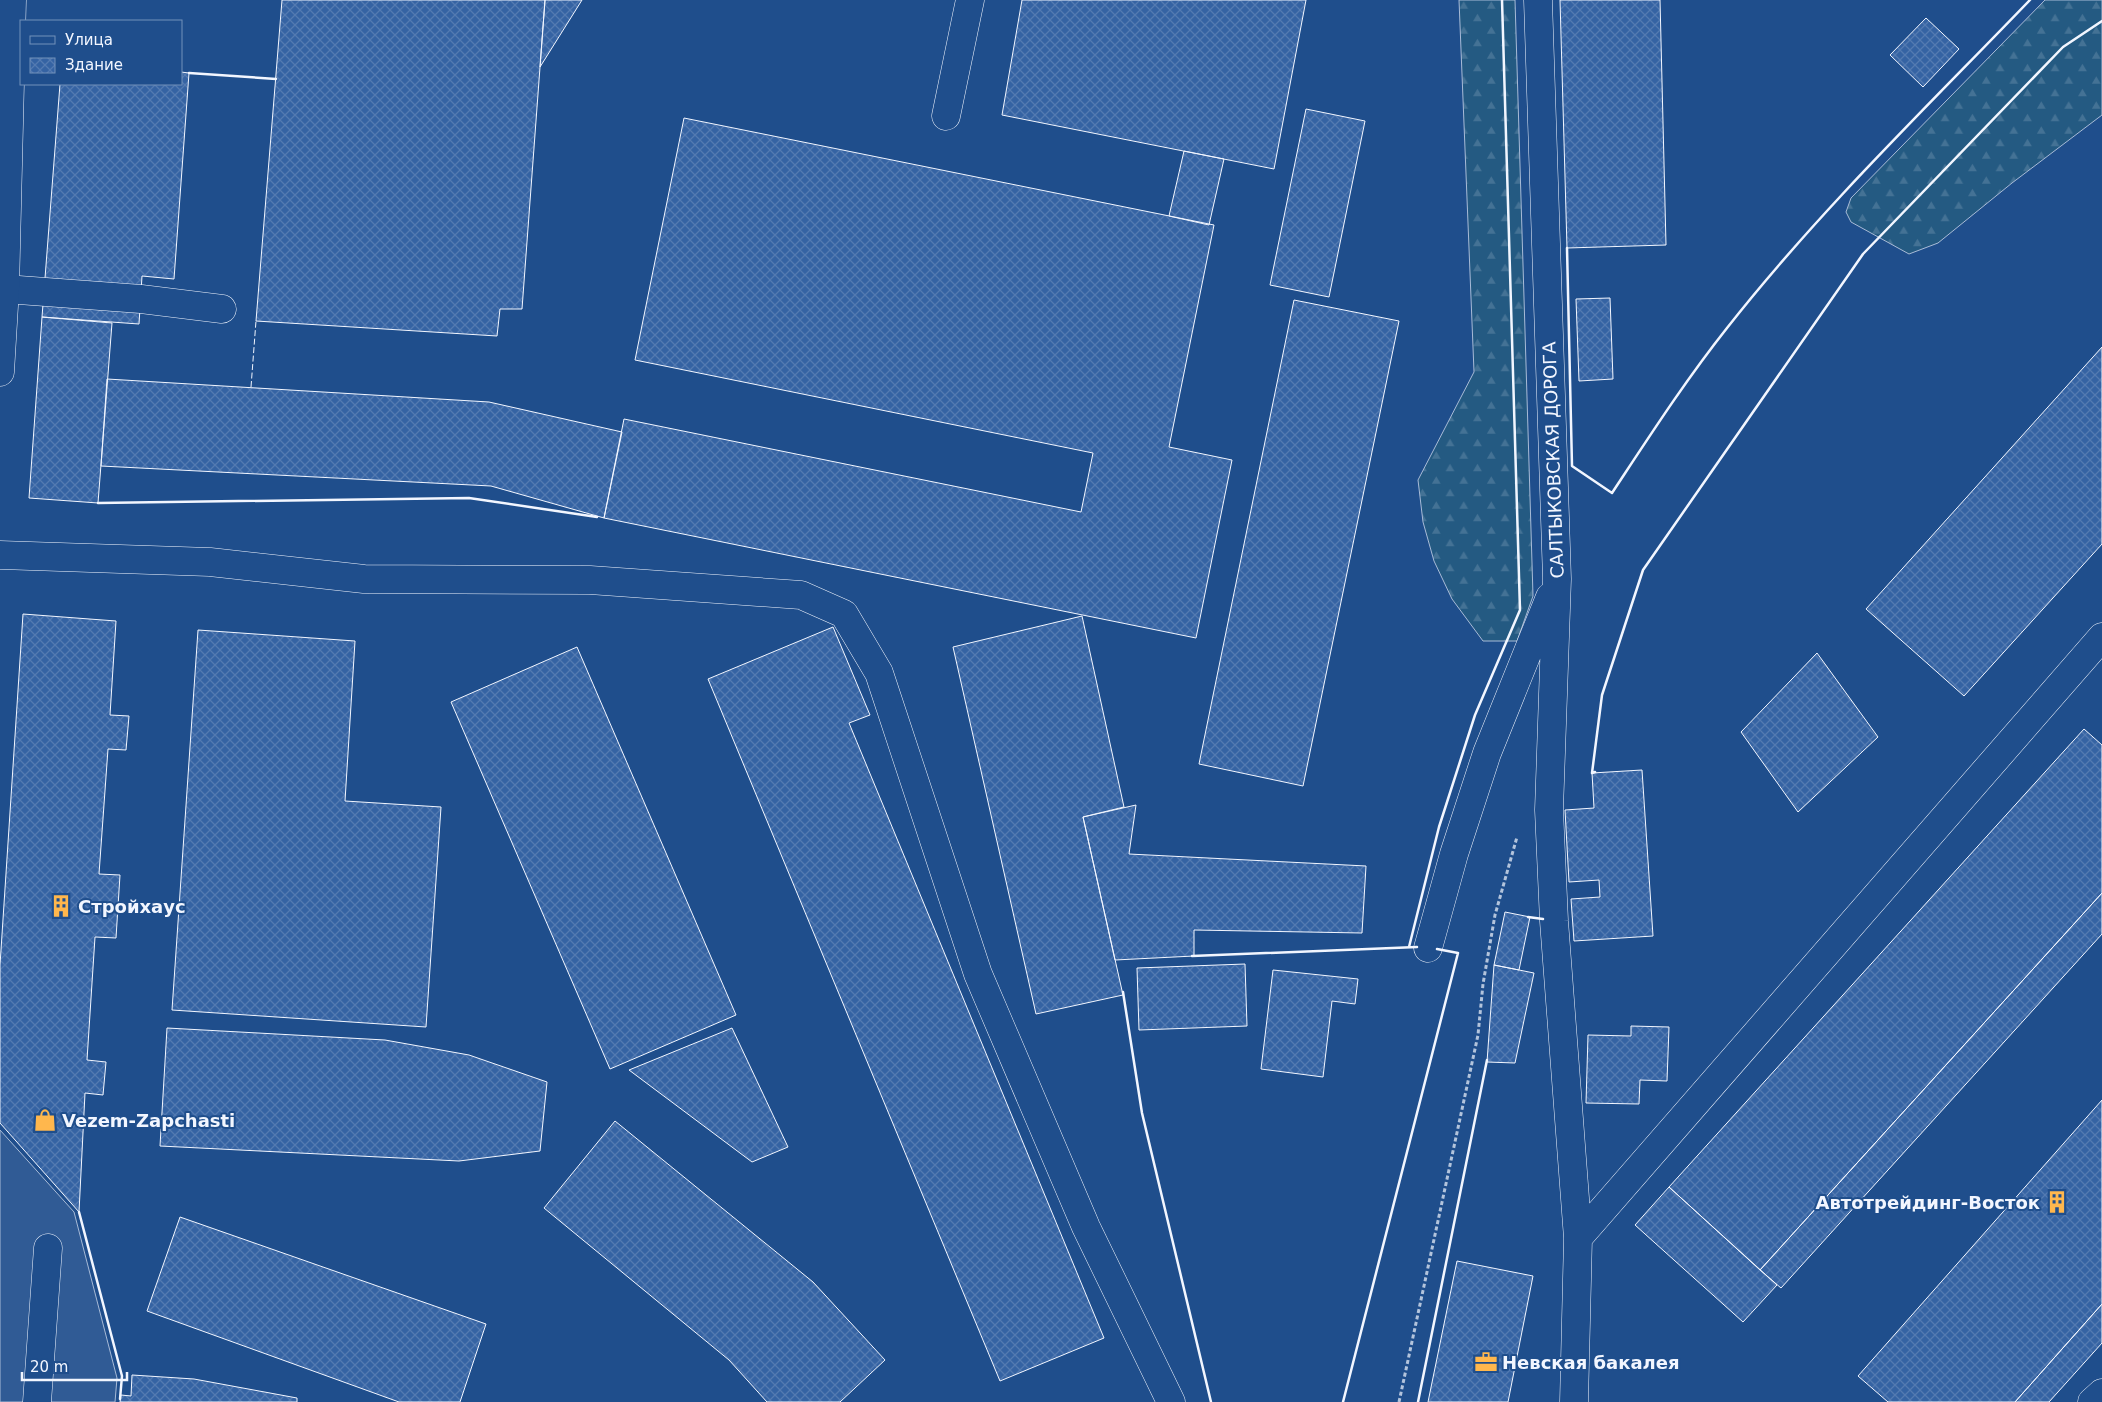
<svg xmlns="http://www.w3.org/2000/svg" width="2102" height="1402" viewBox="0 0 2102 1402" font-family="'DejaVu Sans',sans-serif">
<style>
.forest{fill:url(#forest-firs);stroke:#a8bbd7}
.parking{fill:#305b95;stroke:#a8bbd7}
.building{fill:url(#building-cross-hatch);stroke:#f2f6ff}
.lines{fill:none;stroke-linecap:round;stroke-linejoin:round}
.minor-casing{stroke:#f2f6ff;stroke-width:29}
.major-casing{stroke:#f2f6ff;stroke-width:29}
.path{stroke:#b3c4dc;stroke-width:3;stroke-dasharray:4 2.5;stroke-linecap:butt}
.minor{stroke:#1f4e8c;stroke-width:28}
.major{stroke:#1f4e8c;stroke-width:28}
.fence{stroke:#f2f6ff;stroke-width:1;stroke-dasharray:6 2.5;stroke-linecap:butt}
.wall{stroke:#f2f6ff;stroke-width:2.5}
.labels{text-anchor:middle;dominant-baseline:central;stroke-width:4;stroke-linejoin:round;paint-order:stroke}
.street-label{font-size:18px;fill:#f2f6ff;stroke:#1f4e8c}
.poi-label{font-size:18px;font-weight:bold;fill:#f2f6ff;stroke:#1f4e8c;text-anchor:start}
</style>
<defs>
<pattern id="forest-firs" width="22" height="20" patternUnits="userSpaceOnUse" patternTransform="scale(1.25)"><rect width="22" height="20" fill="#245a82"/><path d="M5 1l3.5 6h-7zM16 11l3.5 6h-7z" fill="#447295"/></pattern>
<pattern id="building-cross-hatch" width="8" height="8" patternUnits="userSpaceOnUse" patternTransform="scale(1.25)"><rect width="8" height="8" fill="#3563a3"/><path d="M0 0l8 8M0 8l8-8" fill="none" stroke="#537ab1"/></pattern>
</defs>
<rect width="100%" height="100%" fill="#1f4e8c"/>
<path class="forest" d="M1459,0H1515L1533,596L1517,641H1483L1452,599L1434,561L1423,522L1418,480L1474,372Z
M2045,0H2102V115L2012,183L1938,243L1909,254L1851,222L1846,212L1851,198Z"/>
<path class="parking" d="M0,1130L74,1212L117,1378L115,1402H0Z"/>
<path class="building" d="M282,0H545L522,309H500L497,336L256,321Z
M545,0H582L540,67Z
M1022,0H1306L1274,169L1002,115Z
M1560,0H1660L1666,245L1567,248Z
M1926,18L1959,49L1923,87L1890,55Z
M181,72L189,73L174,279L142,276L139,324L42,317L60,84H181Z
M1306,109L1365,121L1329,297L1270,285Z
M684,118L1214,225L1169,447L1232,460L1196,638L604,518L624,419L1081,512L1093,453L635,360Z
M1184,151L1224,159L1209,225L1169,216Z
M1610,298L1613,379L1579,381L1576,299Z
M1294,300L1399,321L1303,786L1199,764Z
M42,317L112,323L98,503L29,498Z
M2102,347V544L1964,696L1866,609Z
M107,379L489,402L622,432L604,518L491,486L101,466Z
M23,614L116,621L110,715L129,716L126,750L108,749L99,874L120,875L116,938L95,937L87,1060L106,1062L103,1095L85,1093L79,1212L0,1123V965Z
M1082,616L1124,807L1083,817L1123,995L1036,1014L953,647Z
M833,627L870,715L849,723L1104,1338L1000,1381L708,679Z
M198,630L355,641L345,801L441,807L426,1027L172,1010Z
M577,647L736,1015L610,1069L451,702Z
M1817,653L1878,737L1798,812L1741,732Z
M2084,729L2102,745V893L1760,1270L1669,1187Z
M1642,770L1653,936L1574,941L1571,899L1600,897L1599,880L1569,882L1565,810L1594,808L1592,773Z
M1136,805L1129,854L1366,866L1362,933L1194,930V956L1115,960L1083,817Z
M2102,893V934L1781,1288L1760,1270Z
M1505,912L1530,917L1519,970L1494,965Z
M1245,964L1247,1026L1139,1030L1137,968Z
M1494,965L1534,973L1515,1063L1487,1062Z
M1273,970L1358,979L1355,1004L1332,1001L1323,1077L1261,1069Z
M1631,1026L1669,1027L1667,1081L1640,1080L1639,1104L1586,1103L1588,1035L1631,1036Z
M167,1028L385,1040L469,1055L547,1082L540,1151L459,1161L160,1146Z
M732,1028L788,1147L752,1162L629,1070Z
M2102,1100V1304L2015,1402H1888L1858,1376Z
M615,1121L813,1282L885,1360L840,1402H767L729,1360L544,1208Z
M1669,1187L1777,1285L1743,1322L1635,1225Z
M180,1217L486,1324L460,1402H399L147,1311Z
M1457,1261L1533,1276L1508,1402H1428Z
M2102,1304V1343L2049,1402H2015Z
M132,1375L194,1379L297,1398V1402H120L121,1395L131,1396Z"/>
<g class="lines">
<defs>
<path id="minor" d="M1538,0L1557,579L1549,810L1554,921L1578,1238L1574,1402
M946,116L970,0
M5,289L141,299L222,309
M0,555L210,562L364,579L590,580L801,595L844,614L879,673L978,974L1086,1227L1171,1402
M1428,948L1454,854L1487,753L1550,597
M1578,1238L2102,637
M37,1402L48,1248
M2092,1402L2102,1393"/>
<path id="major" d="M0,372L5,289L12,0"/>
</defs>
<use href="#minor" class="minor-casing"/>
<use href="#major" class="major-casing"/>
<path class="path" d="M1399,1402L1478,1035L1483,984L1495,915L1517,837"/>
<use href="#minor" class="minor"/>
<use href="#major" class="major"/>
<path class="fence" d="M251,387L256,321"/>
<path class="wall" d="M189,73L276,79
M1567,248L1572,466L1612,493C1649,437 1685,381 1727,328C1819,211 1927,107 2030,0
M98,503L469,498L597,517
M1595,772L1592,773L1602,695L1643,570L1863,254L2063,47L2102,21
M1528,917L1543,919
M1409,947L1439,827L1475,715L1520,610L1502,0
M1192,956L1417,947
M1123,992L1142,1113L1211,1402
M79,1212L122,1376L120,1399
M1343,1402L1458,953L1437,949
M1418,1402L1487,1060"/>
</g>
<defs>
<symbol id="building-bare" viewBox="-9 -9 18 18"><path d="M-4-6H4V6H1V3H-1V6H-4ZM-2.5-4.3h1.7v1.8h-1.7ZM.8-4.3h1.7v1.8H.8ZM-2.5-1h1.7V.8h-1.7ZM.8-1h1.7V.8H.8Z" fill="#ffb74d" stroke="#1f4e8c" stroke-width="2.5" paint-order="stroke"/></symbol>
<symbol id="shop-bare" viewBox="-9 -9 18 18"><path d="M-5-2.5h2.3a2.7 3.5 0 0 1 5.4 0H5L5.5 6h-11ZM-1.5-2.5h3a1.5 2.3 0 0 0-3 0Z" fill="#ffb74d" stroke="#1f4e8c" stroke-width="2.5" paint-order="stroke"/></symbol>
<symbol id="office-bare" viewBox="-9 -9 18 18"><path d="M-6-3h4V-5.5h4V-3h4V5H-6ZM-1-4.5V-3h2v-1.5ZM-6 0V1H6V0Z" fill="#ffb74d" stroke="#1f4e8c" stroke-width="2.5" paint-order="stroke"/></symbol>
</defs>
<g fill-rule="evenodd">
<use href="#building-bare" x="45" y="890" width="32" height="32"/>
<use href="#shop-bare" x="29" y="1104" width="32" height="32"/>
<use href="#building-bare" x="2041" y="1186" width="32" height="32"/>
<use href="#office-bare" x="1470" y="1346" width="32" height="32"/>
</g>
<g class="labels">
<g class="street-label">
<text transform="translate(1553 460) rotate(-92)">САЛТЫКОВСКАЯ ДОРОГА</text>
</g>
<g class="poi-label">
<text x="78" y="906">Стройхаус</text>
<text x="62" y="1120">Vezem-Zapchasti</text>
<text x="2040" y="1202" text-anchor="end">Автотрейдинг-Восток</text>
<text x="1502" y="1362">Невская бакалея</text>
</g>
</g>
<rect x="20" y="20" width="162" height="65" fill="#1f4e8c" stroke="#7391ba"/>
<rect x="30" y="36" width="25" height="8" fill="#1f4e8c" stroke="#7391ba"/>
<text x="65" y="45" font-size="15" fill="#f2f6ff">Улица</text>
<rect x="30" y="58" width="25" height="15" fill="url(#building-cross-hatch)" stroke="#7391ba"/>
<text x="65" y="70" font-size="15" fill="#f2f6ff">Здание</text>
<path d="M22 1372v8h105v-8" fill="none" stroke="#f2f6ff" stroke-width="2.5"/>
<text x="30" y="1372" font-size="15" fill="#f2f6ff" stroke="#1f4e8c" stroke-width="4" paint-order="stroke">20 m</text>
</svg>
